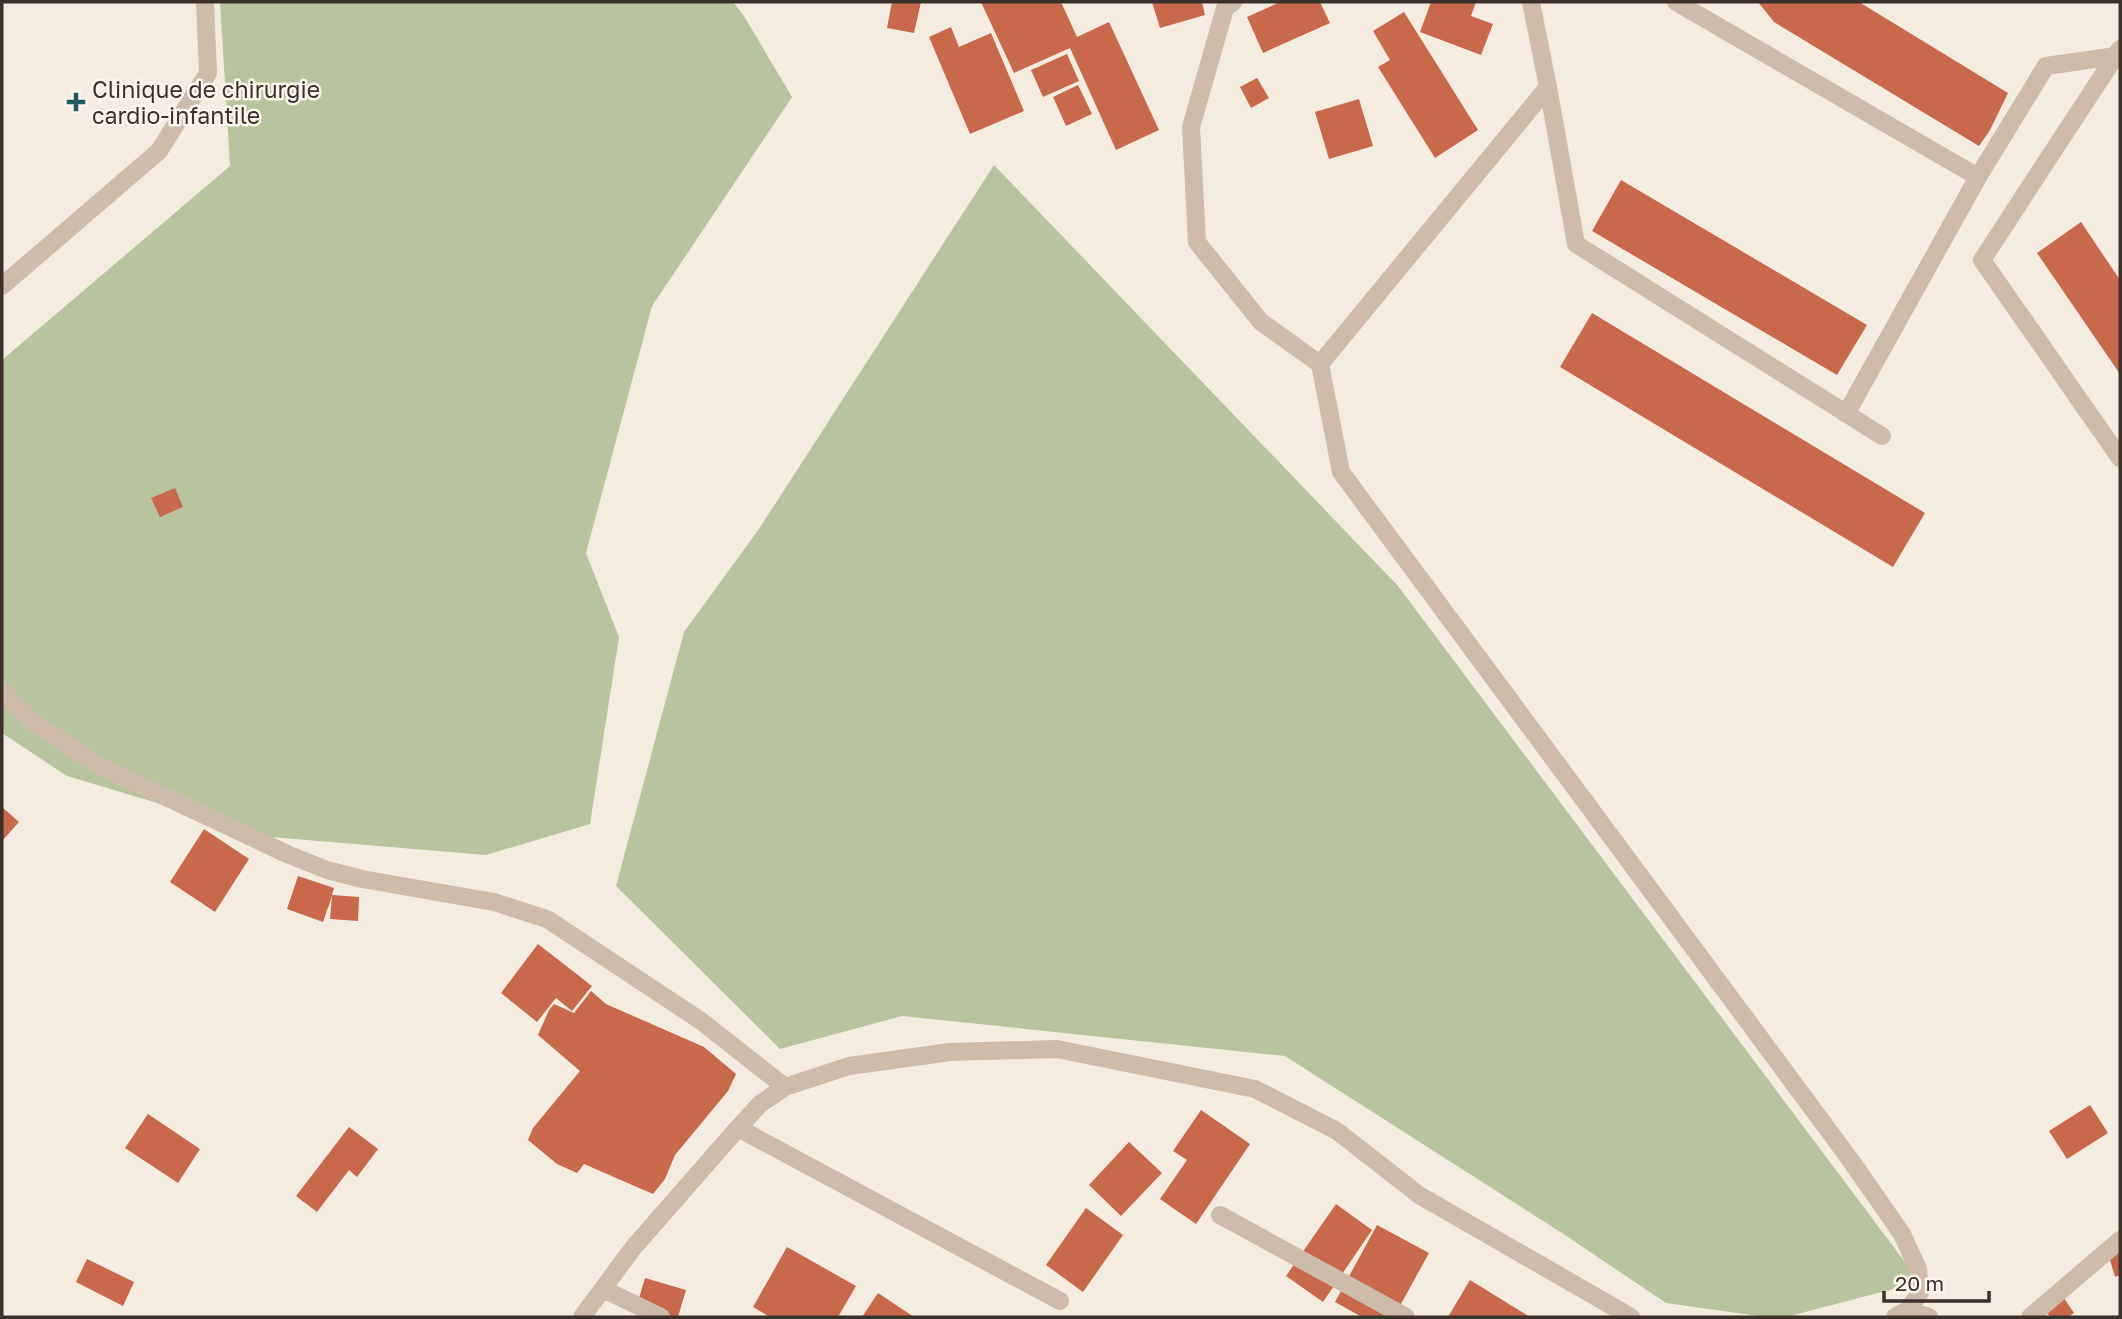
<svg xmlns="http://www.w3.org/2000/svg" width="2122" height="1319" viewBox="0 0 2122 1319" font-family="'Golos Text',sans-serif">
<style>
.green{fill:#b8c4a0}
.building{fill:#c8694b}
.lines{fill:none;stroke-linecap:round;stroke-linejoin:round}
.service{stroke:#cdbbac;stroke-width:18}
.minor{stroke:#cdbbac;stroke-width:18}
.poi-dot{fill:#1f5a5e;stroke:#fbf5ee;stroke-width:2.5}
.labels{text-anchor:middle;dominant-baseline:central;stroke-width:5;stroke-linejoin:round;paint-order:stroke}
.poi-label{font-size:23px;fill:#3b302b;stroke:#fbf5ee;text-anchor:start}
</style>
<rect width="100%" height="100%" fill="#f4ebe1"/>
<path class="green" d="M220,2H733L744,16L792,97L652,306L586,553L619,637L590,824L486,855L271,837L67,776L2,733V360L230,166Z
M994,165L1398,586L1920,1282L1786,1317H1765L1666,1303L1565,1235L1285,1056L902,1016L780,1049L616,886L684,632L759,529Z"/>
<path class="building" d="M892,2H921L914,33L887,28Z
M981,2H1061L1077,37L1109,22L1159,130L1116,150L1070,48L1014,73Z
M1152,2H1202L1205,15L1160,28Z
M1280,2H1320L1330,23L1263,53L1247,17Z
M1431,2H1476L1471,16L1493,24L1481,55L1420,32Z
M1758,2H1859L2008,93L1990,130L1979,146L1774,22Z
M1404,12L1478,130L1435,158L1378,67L1390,60L1373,31Z
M951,27L959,47L991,33L1024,111L970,134L929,37Z
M1067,54L1079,81L1043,97L1031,70Z
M1257,78L1269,98L1251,108L1240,87Z
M1078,85L1092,114L1066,126L1053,97Z
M1359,99L1373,146L1329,159L1315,112Z
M1621,180L1867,325L1837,375L1592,231Z
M2081,222L2120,280V374L2037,253Z
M1592,313L1925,513L1893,567L1560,367Z
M175,488L183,507L160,517L151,498Z
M2,807L19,822L2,841Z
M204,829L249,859L215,912L170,882Z
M298,876L334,888L332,895L359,897L358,921L330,919L332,896L323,922L287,909Z
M538,944L592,986L572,1011L556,998L537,1022L501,993Z
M591,991L606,1004L704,1047L736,1074L728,1091L675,1155L665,1179L653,1194L584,1164L577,1173L557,1164L528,1140L533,1128L580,1071L538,1035L549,1010L554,1004L574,1013Z
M2090,1105L2108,1133L2067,1159L2049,1131Z
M1201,1110L1250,1144L1196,1224L1160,1199L1187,1160L1173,1151Z
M148,1114L200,1149L178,1183L125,1148Z
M349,1127L378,1149L357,1177L349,1170L317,1212L296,1196Z
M1129,1142L1162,1173L1121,1216L1089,1185Z
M1336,1204L1372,1230L1323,1302L1286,1276Z
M1086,1208L1123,1235L1083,1292L1046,1265Z
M1377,1225L1429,1253L1396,1313L1390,1310L1386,1317H1362L1335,1302Z
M787,1247L856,1286L838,1317H770L753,1307Z
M2120,1249V1275L2115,1277L2108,1253Z
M87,1259L134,1282L123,1306L76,1282Z
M645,1278L686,1290L678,1317H655L635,1312Z
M1470,1280L1530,1317H1448Z
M878,1293L914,1317H862Z
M2064,1298L2074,1313L2068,1317H2050L2046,1311Z"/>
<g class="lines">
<path class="service" d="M1676,2L1978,177
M1548,87L1576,244L1882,436
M1846,414L1978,177L2046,66L2116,56"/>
<path class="minor" d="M1233,2L1225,8L1191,127L1197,242L1261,322L1320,364
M1531,2L1548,87L1320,364L1341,472L1849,1158L1902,1234L1918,1269L1920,1293L1908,1310L1895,1317
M2120,49L1982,260L2120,458
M2,286L159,151L208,73L205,2
M2,690L30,720L98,765L287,854L327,870L362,879L494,902L547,919L701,1021L785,1087
M738,1128L1060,1301
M1220,1215L1406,1317
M603,1289L661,1317
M1908,1310L1929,1317
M582,1317L633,1248L738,1128L760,1104L785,1087L849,1066L950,1052L1057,1049L1255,1089L1337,1131L1419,1195L1631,1317
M2030,1317L2120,1240"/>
</g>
<path class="poi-dot" d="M72.5 91.5h7v7h7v7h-7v7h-7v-7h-7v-7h7z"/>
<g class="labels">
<g class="poi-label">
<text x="92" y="89">Clinique de chirurgie<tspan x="92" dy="26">cardio-infantile</tspan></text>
</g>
</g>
<rect width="2122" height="1319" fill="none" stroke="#3b302b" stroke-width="7"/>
<path d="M1884 1291v10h105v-10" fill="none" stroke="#3b302b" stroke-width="3.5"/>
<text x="1895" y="1291" font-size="21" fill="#3b302b" stroke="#fbf5ee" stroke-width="5" paint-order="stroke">20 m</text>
</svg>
